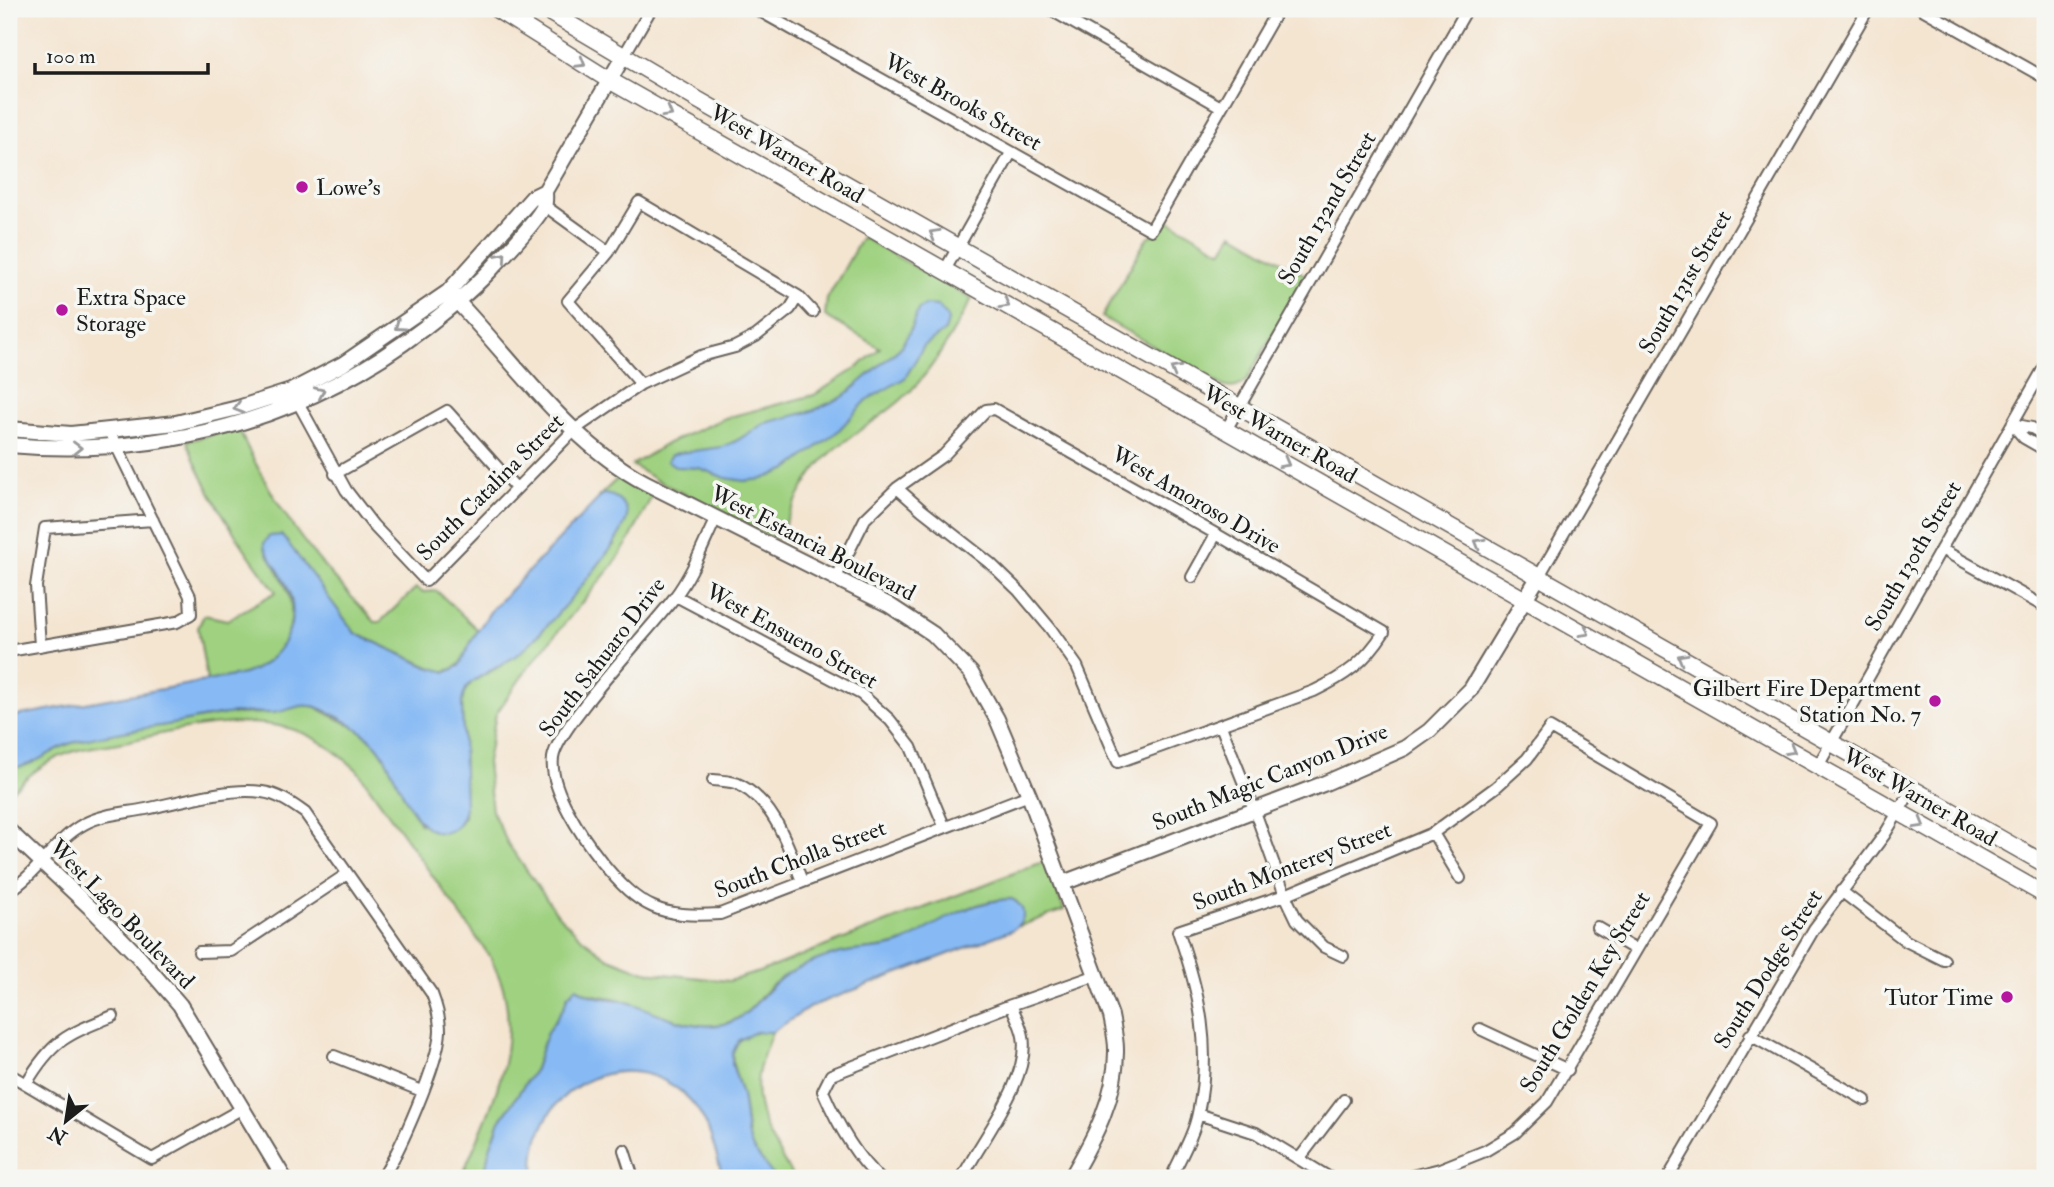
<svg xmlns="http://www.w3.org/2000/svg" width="2054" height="1187" viewBox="0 0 2054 1187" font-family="'IM FELL Double Pica',serif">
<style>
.green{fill:#9fd180;stroke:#5e764e;stroke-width:2}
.water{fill:#87baf4;stroke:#526b88;stroke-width:2}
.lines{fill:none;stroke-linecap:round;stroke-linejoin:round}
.minor-casing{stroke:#68625b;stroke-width:14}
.tertiary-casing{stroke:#68625b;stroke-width:18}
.secondary-casing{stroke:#68625b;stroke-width:19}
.minor{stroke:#fff;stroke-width:10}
.tertiary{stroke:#fff;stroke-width:14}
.secondary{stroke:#fff;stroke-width:16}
.oneway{stroke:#999}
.poi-dot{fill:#b5179e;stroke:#f6f6f2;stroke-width:2.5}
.labels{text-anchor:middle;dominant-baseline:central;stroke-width:7;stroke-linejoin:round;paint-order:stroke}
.street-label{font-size:23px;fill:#1c1c1c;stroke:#f6f6f2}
.poi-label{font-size:23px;fill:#1c1c1c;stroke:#f6f6f2;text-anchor:start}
</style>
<rect width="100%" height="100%" fill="#f6f6f2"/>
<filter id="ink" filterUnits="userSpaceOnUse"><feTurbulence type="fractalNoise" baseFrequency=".0143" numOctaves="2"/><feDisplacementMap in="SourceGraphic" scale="14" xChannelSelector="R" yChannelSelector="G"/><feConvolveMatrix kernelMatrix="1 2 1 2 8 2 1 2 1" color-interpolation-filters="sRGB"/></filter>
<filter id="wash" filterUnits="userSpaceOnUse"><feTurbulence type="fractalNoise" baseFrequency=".00686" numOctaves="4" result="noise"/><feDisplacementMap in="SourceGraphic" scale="28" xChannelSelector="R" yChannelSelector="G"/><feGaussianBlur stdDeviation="1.57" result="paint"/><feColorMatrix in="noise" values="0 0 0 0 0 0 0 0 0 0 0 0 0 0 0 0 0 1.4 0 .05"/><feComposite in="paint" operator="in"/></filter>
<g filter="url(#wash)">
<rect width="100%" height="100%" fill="#f4e5d1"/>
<path class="green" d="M1168,220L1222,251L1233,233L1307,276L1246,381C1239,387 1234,389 1225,387L1102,317L1147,238L1160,230Z
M862,237L972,299C951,335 933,372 901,400C875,423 843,438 820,464C802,485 790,514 777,539L658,481L632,465L668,443L725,418L814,395L858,367L880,348L825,316L827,299Z
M238,428C255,464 274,499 297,532C320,564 348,593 375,622H380L416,588L422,592L437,591L478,630C467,648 464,674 438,671L355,633L281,535L267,553C286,582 302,610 283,644C277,655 267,665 255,670C240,677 223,678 207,681L198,628L204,615L227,620L276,592C245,552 203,489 187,441Z
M618,478L652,496L629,541L613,565L527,669L496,714L487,762L492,811L508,844L559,916L583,939L609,958L645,972L729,981L759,972L1045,861L1064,910L1017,927L1022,922L1017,902L1012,899C967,900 946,923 909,940C894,947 878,948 862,950C844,953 827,957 810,964C794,970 777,979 765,992C758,1000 752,1009 743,1015C704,1042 659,1011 621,1000C606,995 594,998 580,990L568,995L564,1007L547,1033L535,1069L500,1121L489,1151L484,1178H461C486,1117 521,1056 503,988C500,978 495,968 491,958L357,770C335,750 313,734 284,727C229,715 172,732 119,743C102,746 82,747 66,754C44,762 26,778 9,793V767L24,766L65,745L88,738L226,714L274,713L294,706L311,705L356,728L375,743L387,760L420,824L456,827L464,817L462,702L464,692L472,682L504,664L532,641L609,551L615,543L603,494L598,497Z
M756,1032H772C767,1046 760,1061 758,1075C753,1114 774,1146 794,1178H775C767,1169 757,1159 752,1148C745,1133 746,1116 743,1100C738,1074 716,1042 756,1032Z"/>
<path class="water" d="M925,305L938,306L946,315L948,321L945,331L924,346L905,378L867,400L837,432L788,469L763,479L744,481L725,478L699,468L677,467L667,461L671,455L678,453L722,447L736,441L765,423L812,411L843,397L900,348L909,333L918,310Z
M603,494C614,494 629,504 627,517C623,543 543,632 521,652C508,663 474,677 467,687C464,692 463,697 462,702L465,808C463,820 458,828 447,832C413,841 396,768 378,747C364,731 342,718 322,709C302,700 290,712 271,713C260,713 249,712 239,713C214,714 190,721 166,725C134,730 103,734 72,743C51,749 31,770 9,767V717L244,674C281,661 303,623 287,586C281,572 271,561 264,547V543L269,536L281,535L288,543L355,633L428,667L447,672L459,666L473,638L492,609Z
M1012,899C1027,908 1027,920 1012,930L812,1006L772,1032H756L739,1040L732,1054V1064L742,1095L747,1134L753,1149L775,1178H723C715,1152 710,1121 690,1100C627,1035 524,1091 535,1178H484L489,1151L500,1121L535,1069L547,1033L564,1007L568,995L572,994L571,992L577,987C591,1001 609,996 627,1002C658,1012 689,1031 724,1024C751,1019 764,988 786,975C803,965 823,957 841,953C860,949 881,950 899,944C911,940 921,933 932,926C957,912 983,900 1012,899Z"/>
</g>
<g filter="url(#ink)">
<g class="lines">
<defs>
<path id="minor" d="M756,9L1151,230L1278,9
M1049,9L1221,107
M1922,9L2045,78
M623,57L651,9
M541,203L609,252
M945,270L1011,153
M641,384L568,301L609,252L639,202L798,296L813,312
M295,397L346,490L373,525L426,581L574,430L641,384L701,356L735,347L756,336L790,309L798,296
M2012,424L2024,438L2045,450
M2012,424L2032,428L2045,436
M1226,430L1467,9
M335,474L447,411L516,488
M716,518C703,545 692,575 674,598C651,629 557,727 553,758C549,789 583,838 602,862C639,908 661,918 720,914L1029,795
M1941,549L2045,607
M1539,576L1868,9
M836,577L865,519L897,488L944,455L986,410L994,409L1216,534L1384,632C1365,662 1345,676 1314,691L1118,762L1077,666L1050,628L1019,591L991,564L922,510L897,488
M1192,577L1216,534
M676,596L861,694L890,720L911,747L944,826
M40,646L36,586L45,528L153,520
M9,651L177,622L191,614L190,596L109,431
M1221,726L1254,809L1285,895L1297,920L1324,947L1343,956
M1818,766L2045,366
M713,780C721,781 733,781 740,785C776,804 788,847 802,881
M1433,833L1460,878
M9,891C38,874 54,840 84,824C102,814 126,813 146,809C180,802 227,787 262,792C278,794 291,803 305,813L432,994C437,1007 440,1018 440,1031C439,1062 400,1151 382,1178
M1841,891L1906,941L1944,960
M1597,927L1636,950
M199,952L231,951L347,874
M1480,1029L1568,1070
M1750,1035L1865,1100
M334,1056L422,1091
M9,1074L152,1159L243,1108
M26,1084C52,1040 66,1035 113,1016
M1198,1114L1256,1133L1330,1178
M624,1150L633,1178
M1299,1159L1344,1100
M879,1178C855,1156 836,1121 823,1091L831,1075L1011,1005L1097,975
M962,1178C981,1140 1031,1079 1023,1036C1021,1025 1015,1015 1011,1005
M1171,1178C1180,1158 1194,1135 1198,1113C1212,1048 1200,993 1178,931L1285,895L1433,833L1496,787L1527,759L1550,728L1711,823L1547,1102L1515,1133L1485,1151L1440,1169L1442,1178
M1404,1178L1440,1169
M1668,1178L1814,929L1885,834L1912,789"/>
<path id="tertiary" d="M448,292C511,356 566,441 646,483L889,605L933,634L971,673L997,719L1029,795L1111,1016C1113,1027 1116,1038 1116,1049C1117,1097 1094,1138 1071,1178
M9,429L71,434L176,423L238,408L291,391L343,364L448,292L533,197L545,191
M9,445C160,458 303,421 424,328C450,308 475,288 496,264C508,251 537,221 544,206C546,202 545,195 545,191L623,57
M9,831L95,912L137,955L180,1005L284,1178
M1063,883L1323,784L1405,748L1429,731L1471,689L1539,576"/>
<path id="secondary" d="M496,9L609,80L2045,895
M544,9L698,100L2045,864"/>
</defs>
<use href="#minor" class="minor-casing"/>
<use href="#tertiary" class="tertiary-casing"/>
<use href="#secondary" class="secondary-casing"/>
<use href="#minor" class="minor"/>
<use href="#tertiary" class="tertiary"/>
<use href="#secondary" class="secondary"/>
</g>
<defs><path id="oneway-chevron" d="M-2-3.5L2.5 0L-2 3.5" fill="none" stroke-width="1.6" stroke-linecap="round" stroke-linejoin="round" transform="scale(1.75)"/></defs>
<g class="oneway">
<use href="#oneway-chevron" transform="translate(581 63) rotate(31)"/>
<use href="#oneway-chevron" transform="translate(668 113) rotate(30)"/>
<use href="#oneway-chevron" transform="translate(934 234) rotate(-150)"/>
<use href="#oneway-chevron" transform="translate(502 257) rotate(-49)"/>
<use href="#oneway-chevron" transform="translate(1005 304) rotate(30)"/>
<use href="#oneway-chevron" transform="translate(399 326) rotate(145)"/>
<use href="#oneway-chevron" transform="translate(1175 370) rotate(-150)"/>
<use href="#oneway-chevron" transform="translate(320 392) rotate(-25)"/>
<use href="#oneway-chevron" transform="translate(238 408) rotate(163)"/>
<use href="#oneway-chevron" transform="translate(77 448) rotate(-1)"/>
<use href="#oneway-chevron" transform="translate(1285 463) rotate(29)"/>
<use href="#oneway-chevron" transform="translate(1479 543) rotate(-150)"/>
<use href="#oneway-chevron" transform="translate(1585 632) rotate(30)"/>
<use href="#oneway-chevron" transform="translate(1682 658) rotate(-150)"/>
<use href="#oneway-chevron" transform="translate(1791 750) rotate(30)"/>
<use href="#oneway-chevron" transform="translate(1920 824) rotate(30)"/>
</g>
</g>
<g class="poi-dot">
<circle cx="302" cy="187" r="7"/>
<circle cx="62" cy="310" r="7"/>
<circle cx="1935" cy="701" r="7"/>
<circle cx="2007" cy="997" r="7"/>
</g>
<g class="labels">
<g class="street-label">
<text transform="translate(963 102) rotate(29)">West Brooks Street</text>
<text transform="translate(787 154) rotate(30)">West Warner Road</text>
<text transform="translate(1327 208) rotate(-60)">South 132nd Street</text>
<text transform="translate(1685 282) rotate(-60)">South 131st Street</text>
<text transform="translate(1280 434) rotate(30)">West Warner Road</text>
<text transform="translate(490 487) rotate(-45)">South Catalina Street</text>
<text transform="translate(1196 500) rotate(30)">West Amoroso Drive</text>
<text transform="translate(813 543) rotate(27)">West Estancia Boulevard</text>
<text transform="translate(1913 556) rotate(-60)">South 130th Street</text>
<text transform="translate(792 636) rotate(29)">West Ensueno Street</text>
<text transform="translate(602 657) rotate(-53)">South Sahuaro Drive</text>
<text transform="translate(1270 777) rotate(-22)">South Magic Canyon Drive</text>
<text transform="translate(1920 797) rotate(30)">West Warner Road</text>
<text transform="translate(800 859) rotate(-21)">South Cholla Street</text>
<text transform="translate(1292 866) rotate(-21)">South Monterey Street</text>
<text transform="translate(122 914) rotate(46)">West Lago Boulevard</text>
<text transform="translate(1768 969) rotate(-58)">South Dodge Street</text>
<text transform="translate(1585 992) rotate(-59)">South Golden Key Street</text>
</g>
<g class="poi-label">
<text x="316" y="187">Lowe's</text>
<text x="76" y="297">Extra Space<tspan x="76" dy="26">Storage</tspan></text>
<text x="1921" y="688" text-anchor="end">Gilbert Fire Department<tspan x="1921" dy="26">Station No. 7</tspan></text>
<text x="1993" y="997" text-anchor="end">Tutor Time</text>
</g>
</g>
<rect width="2054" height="1187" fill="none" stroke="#f6f6f2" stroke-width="35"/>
<g transform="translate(66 1121) rotate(210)" stroke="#f6f6f2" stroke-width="5" paint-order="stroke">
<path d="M0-5L12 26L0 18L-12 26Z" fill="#1c1c1c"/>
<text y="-10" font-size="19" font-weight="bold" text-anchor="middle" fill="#1c1c1c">N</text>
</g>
<path d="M35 63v10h173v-10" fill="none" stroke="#1c1c1c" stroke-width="3.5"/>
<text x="46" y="63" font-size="21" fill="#1c1c1c" stroke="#f6f6f2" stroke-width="5" paint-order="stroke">100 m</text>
</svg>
